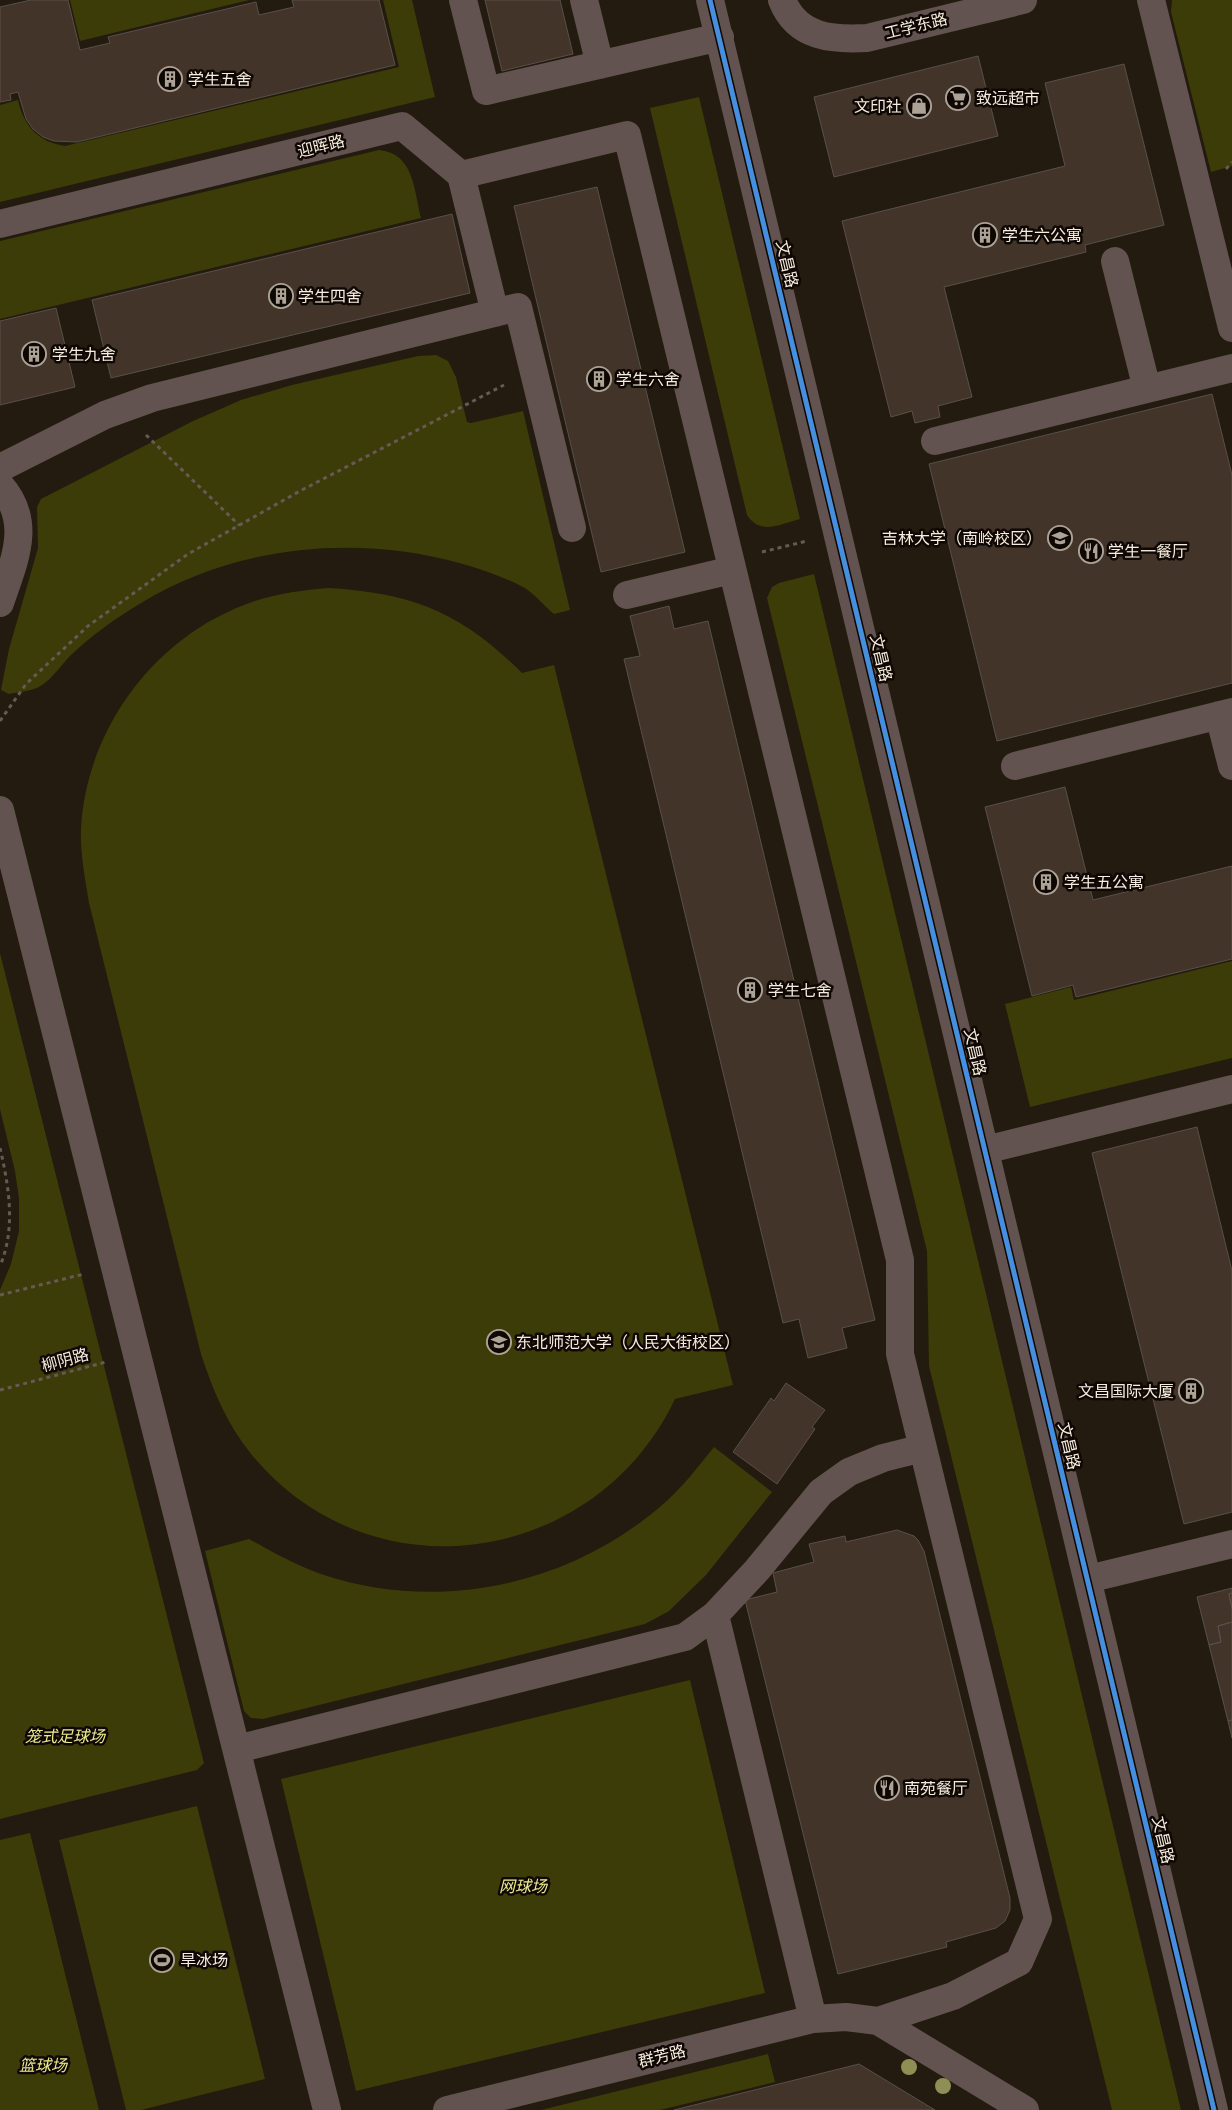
<svg xmlns="http://www.w3.org/2000/svg" width="1232" height="2110" viewBox="0 0 1232 2110" font-family="'Roboto Serif','Noto Sans SC',serif">
<style>
.green{fill:#3b3c07}
.building{fill:#423429;stroke:#595048}
.lines{fill:none;stroke-linecap:round;stroke-linejoin:round}
.path{stroke:#665a56;stroke-width:3;stroke-dasharray:4 4;stroke-linecap:butt}
.minor{stroke:#635350;stroke-width:28}
.cycleway-casing{stroke:#0f0802;stroke-width:8}
.cycleway{stroke:#468fdf;stroke-width:5}
.tree{fill:#8f8e55}
.labels{text-anchor:middle;dominant-baseline:central;stroke-width:5;stroke-linejoin:round;paint-order:stroke}
.street-label{font-size:16px;fill:#f6ecdf;stroke:#0f0802}
.poi-label{font-size:16px;fill:#f6ecdf;stroke:#0f0802;text-anchor:start}
.park-label{font-size:16px;font-style:italic;fill:#e7ec8e;stroke:#0f0802}
</style>
<rect width="100%" height="100%" fill="#231b0f"/>
<path class="green" d="M70,0H249L80,41Z
M383,0H412L435,97L0,202V105L18,100C24,127 39,142 65,146L399,67Z
M1172,0H1232V166L1211,172L1171,12Z
M699,97L800,519C780,524 761,536 747,515L650,108Z
M379,150C414,153 414,190 421,218L0,319V241Z
M436,355L448,361L456,377L467,422L471,423L523,411L570,610L554,614C544,606 534,593 523,587C504,577 483,570 463,564C357,534 236,545 141,603C116,618 92,635 71,655C62,664 53,678 42,685C34,691 19,692 9,694L1,690L9,649L38,548L37,507L41,499L191,422L241,400L292,385L418,356Z
M814,574L1181,2110H1112L929,1366L927,1251L767,598L772,587L779,583Z
M329,588C413,593 462,613 522,673L554,665L733,1385L675,1399C596,1566 370,1600 251,1454C227,1424 213,1391 201,1354L89,903C85,878 80,853 81,828C87,726 158,633 255,601C279,593 304,590 329,588Z
M0,953L204,1763L197,1770L0,1819V1290L11,1264L19,1231V1198L15,1171L0,1109Z
M1232,961V1058L1030,1107L1005,1004L1071,987L1074,1000Z
M714,1447L772,1492L706,1575L669,1611L645,1624L263,1719L251,1718L244,1711L205,1551L249,1539C273,1552 297,1566 324,1575C440,1613 569,1585 661,1506C681,1489 698,1467 714,1447Z
M690,1680L765,1993L356,2091L281,1779Z
M197,1806L265,2079L141,2110H126L59,1840Z
M30,1833L99,2110H0V1840Z
M768,2054L775,2082L660,2110H541Z"/>
<path class="building" d="M31,0H68L80,50L110,43L108,37L256,2L259,15L294,7L292,0H379L395,65L77,142L54,141L43,137L33,129L26,119L18,92L10,94L11,100L0,102V7Z
M485,0H560L573,54L502,71Z
M978,56L998,136L834,177L814,97Z
M1124,64L1164,225L1085,245L1086,252L944,287L972,397L938,406L940,417L915,423L912,411L891,417L842,221L1065,166L1045,83Z
M597,187L685,552L601,572L514,206Z
M452,214L470,293L111,378L92,300Z
M56,308L75,387L0,405V321Z
M1212,394L1232,475V683L997,741L929,464Z
M669,606L674,629L708,621L875,1320L842,1328L847,1348L808,1358L799,1319L783,1323L624,659L640,656L630,616Z
M1065,787L1093,900L1232,866V959L1076,997L1073,985L1032,996L985,807Z
M1197,1127L1232,1271V1512L1184,1524L1092,1153Z
M786,1383L825,1410L812,1427L815,1429L777,1484L733,1452L771,1398L774,1401Z
M897,1530L914,1536L918,1540L924,1551L1010,1898V1910L1005,1921L996,1928L946,1942L947,1947L838,1974L745,1600L777,1592L773,1573L814,1562L809,1544L845,1536L846,1542Z
M1232,1588V1593L1229,1594L1232,1609V1622L1218,1626L1221,1642L1209,1645L1197,1597Z
M1232,1593V1609L1229,1594Z
M1232,1622V1720L1228,1721L1209,1645L1221,1642L1218,1626Z
M1232,1720V1738L1228,1721Z
M859,2064L935,2110H674L807,2077Z"/>
<g class="lines">
<path class="path" d="M1226,169L1232,162
M146,435L239,525
M762,552L807,541
M0,721L26,684L88,626L188,554L300,491L504,385
M0,1148C9,1187 16,1228 0,1266
M0,1295L84,1274
M0,1390L106,1362"/>
<path class="minor" d="M463,0L486,91L720,37
M584,0L600,65
M710,0L1214,2110
M782,0C797,38 833,40 867,38L1023,0
M1151,0L1232,328
M461,175L495,313
M0,224L402,126L461,175L627,135L900,1260V1354L1038,1919L1019,1962L953,1996L878,2021
M1115,261L1147,389
M935,441L1232,368
M0,468L105,415L152,398L518,307L572,528
M0,485C34,523 13,563 0,603
M627,595L732,570
M1219,715L1232,766
M1015,766L1232,712
M0,810L327,2110
M985,1150L1232,1089
M1088,1579L1232,1544
M715,1615L813,2019
M237,1749L685,1637L715,1615L757,1570L821,1492L849,1472L883,1458L923,1448
M447,2110L813,2019L846,2017L878,2021L1025,2110"/>
<defs>
<path id="cycleway" d="M710,0L1214,2110"/>
</defs>
<use href="#cycleway" class="cycleway-casing"/>
<use href="#cycleway" class="cycleway"/>
</g>
<g class="tree">
<circle cx="909" cy="2067" r="8"/>
<circle cx="943" cy="2086" r="8"/>
</g>
<defs>
<symbol id="building-ring" viewBox="-11 -11 22 22"><circle r="9.5" fill="#0f0802" stroke="#aca396" stroke-width="1.5"/><path d="M-4-6H4V6H1V3H-1V6H-4ZM-2.5-4.3h1.7v1.8h-1.7ZM.8-4.3h1.7v1.8H.8ZM-2.5-1h1.7V.8h-1.7ZM.8-1h1.7V.8H.8Z" fill="#aca396"/></symbol>
<symbol id="supermarket-ring" viewBox="-11 -11 22 22"><circle r="9.5" fill="#0f0802" stroke="#aca396" stroke-width="1.5"/><path d="M-6-5.5h2.5l.6 2H6L4.5 2H-2.5L-4.4-4H-6ZM-1.5 3.2a1.3 1.3 0 1 0 .1 0ZM3 3.2a1.3 1.3 0 1 0 .1 0Z" fill="#aca396"/></symbol>
<symbol id="shop-ring" viewBox="-11 -11 22 22"><circle r="9.5" fill="#0f0802" stroke="#aca396" stroke-width="1.5"/><path d="M-5-2.5h2.3a2.7 3.5 0 0 1 5.4 0H5L5.5 6h-11ZM-1.5-2.5h3a1.5 2.3 0 0 0-3 0Z" fill="#aca396"/></symbol>
<symbol id="university-ring" viewBox="-11 -11 22 22"><circle r="9.5" fill="#0f0802" stroke="#aca396" stroke-width="1.5"/><path d="M0-5L7-2L0 1L-7-2ZM-4 1L0 2.5L4 1V4Q0 6-4 4Z" fill="#aca396"/></symbol>
<symbol id="restaurant-ring" viewBox="-11 -11 22 22"><circle r="9.5" fill="#0f0802" stroke="#aca396" stroke-width="1.5"/><path d="M-5-6h1v4h1v-4h1v4h1v-4h1v5L-1.5 .5V6h-2V.5L-5-1ZM5-6V6H3V1.5H1.5Q1.5-4 5-6Z" fill="#aca396"/></symbol>
<symbol id="stadium-ring" viewBox="-11 -11 22 22"><circle r="9.5" fill="#0f0802" stroke="#aca396" stroke-width="1.5"/><path d="M0-5a6.5 5 0 1 0 0 10a6.5 5 0 1 0 0-10ZM-3.5-1.8h7v3.6h-7Z" fill="#aca396"/></symbol>
</defs>
<g fill-rule="evenodd">
<use href="#building-ring" x="156" y="65" width="28" height="28"/>
<use href="#supermarket-ring" x="944" y="84" width="28" height="28"/>
<use href="#shop-ring" x="905" y="92" width="28" height="28"/>
<use href="#building-ring" x="971" y="221" width="28" height="28"/>
<use href="#building-ring" x="267" y="282" width="28" height="28"/>
<use href="#building-ring" x="20" y="340" width="28" height="28"/>
<use href="#building-ring" x="585" y="365" width="28" height="28"/>
<use href="#university-ring" x="1046" y="524" width="28" height="28"/>
<use href="#restaurant-ring" x="1077" y="537" width="28" height="28"/>
<use href="#building-ring" x="1032" y="868" width="28" height="28"/>
<use href="#building-ring" x="736" y="976" width="28" height="28"/>
<use href="#university-ring" x="485" y="1328" width="28" height="28"/>
<use href="#building-ring" x="1177" y="1377" width="28" height="28"/>
<use href="#restaurant-ring" x="873" y="1774" width="28" height="28"/>
<use href="#stadium-ring" x="148" y="1946" width="28" height="28"/>
</g>
<g class="labels">
<g class="street-label">
<text transform="translate(916 26) rotate(-14)">工学东路</text>
<text transform="translate(321 146) rotate(-14)">迎晖路</text>
<text transform="translate(787 264) rotate(77)">文昌路</text>
<text transform="translate(881 658) rotate(77)">文昌路</text>
<text transform="translate(975 1052) rotate(77)">文昌路</text>
<text transform="translate(65 1360) rotate(-15)">柳阴路</text>
<text transform="translate(1069 1446) rotate(77)">文昌路</text>
<text transform="translate(1163 1840) rotate(77)">文昌路</text>
<text transform="translate(662 2056) rotate(-14)">群芳路</text>
</g>
<g class="poi-label">
<text x="188" y="79">学生五舍</text>
<text x="976" y="98">致远超市</text>
<text x="902" y="106" text-anchor="end">文印社</text>
<text x="1002" y="235">学生六公寓</text>
<text x="298" y="296">学生四舍</text>
<text x="52" y="354">学生九舍</text>
<text x="616" y="379">学生六舍</text>
<text x="1042" y="538" text-anchor="end">吉林大学（南岭校区）</text>
<text x="1108" y="551">学生一餐厅</text>
<text x="1064" y="882">学生五公寓</text>
<text x="768" y="990">学生七舍</text>
<text x="516" y="1342">东北师范大学（人民大街校区）</text>
<text x="1174" y="1391" text-anchor="end">文昌国际大厦</text>
<text x="904" y="1788">南苑餐厅</text>
<text x="180" y="1960">旱冰场</text>
</g>
<g class="park-label">
<text x="65" y="1736">笼式足球场</text>
<text x="523" y="1886">网球场</text>
<text x="43" y="2065">篮球场</text>
</g>
</g>
</svg>
